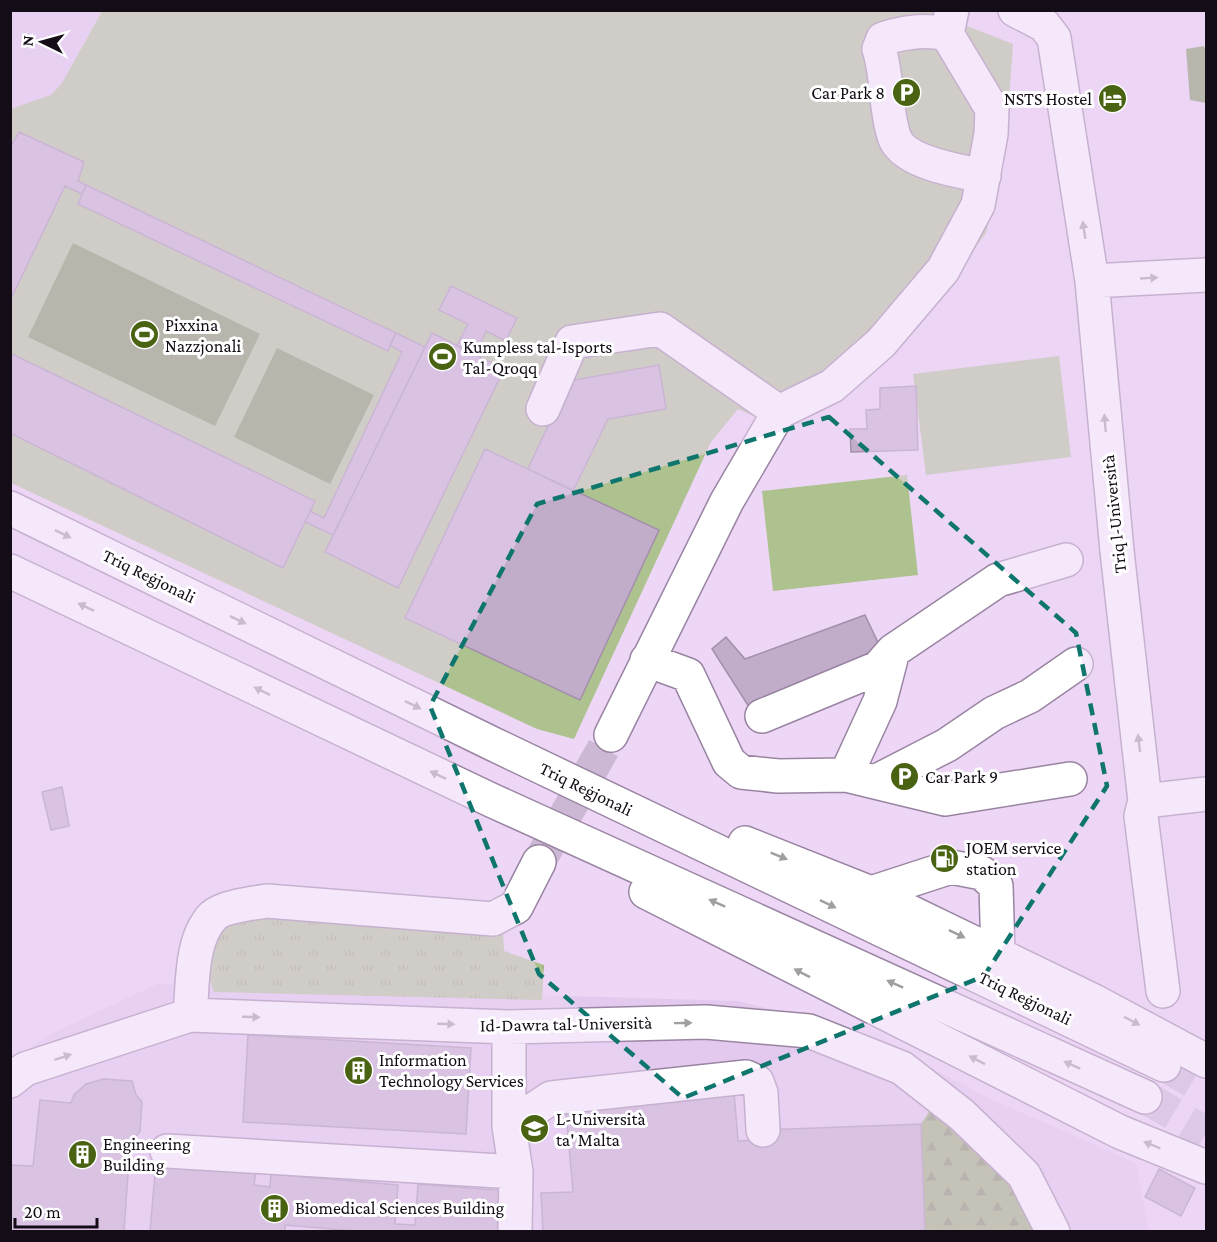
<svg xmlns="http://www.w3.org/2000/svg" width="1217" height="1242" viewBox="0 0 1217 1242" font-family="'Crimson Pro',serif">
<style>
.built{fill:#e3c9ee}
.grass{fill:#adc28f}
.forest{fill:url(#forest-firs)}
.park{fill:url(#park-tufts)}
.water{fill:#789052}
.building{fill:#c1acca;stroke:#a38eab;stroke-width:1.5}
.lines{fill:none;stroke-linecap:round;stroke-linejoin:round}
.minor-tunnel{stroke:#ccb8d5;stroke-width:33;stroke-dasharray:33 16;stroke-linecap:butt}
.highway-tunnel{stroke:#ccb8d5;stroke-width:33;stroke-dasharray:33 16;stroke-linecap:butt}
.minor-casing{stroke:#9985a2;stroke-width:36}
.highway-casing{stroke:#9985a2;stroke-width:36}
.minor{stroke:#fff;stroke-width:33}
.highway{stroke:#fff;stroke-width:33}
.oneway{fill:#a19ea2}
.marked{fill:none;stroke:#0f766e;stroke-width:4.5;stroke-dasharray:12 8;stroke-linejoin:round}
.labels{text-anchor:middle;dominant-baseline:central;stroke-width:6;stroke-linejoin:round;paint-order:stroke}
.poi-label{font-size:18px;fill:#140c17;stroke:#fff;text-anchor:start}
.street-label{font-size:18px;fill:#140c17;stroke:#fff}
</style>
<defs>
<pattern id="forest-firs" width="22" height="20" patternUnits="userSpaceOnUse" patternTransform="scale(1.5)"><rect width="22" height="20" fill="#95ad6e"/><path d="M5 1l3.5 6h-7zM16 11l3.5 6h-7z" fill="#788b59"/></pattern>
<pattern id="park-tufts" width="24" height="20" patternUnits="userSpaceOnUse" patternTransform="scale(1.5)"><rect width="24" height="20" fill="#adc28f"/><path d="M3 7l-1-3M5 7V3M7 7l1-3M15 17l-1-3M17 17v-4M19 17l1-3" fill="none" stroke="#94a67b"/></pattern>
</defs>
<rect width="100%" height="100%" fill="#edd6f6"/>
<path class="built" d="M10,11H102L62,83L51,95L11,109Z
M157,984L738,1001L875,1037L984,1096L1136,1163L1149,1231L11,1232V1061L51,1034Z"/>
<path class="grass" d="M946,10L967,26L1013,44L1005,156L986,233L933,306L787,431L738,409L711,442L574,739L537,729L11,483L10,109L51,95L62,83L102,11Z
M1059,356L1071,457L926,475L913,374Z
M907,475L918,575L773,591L762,491Z"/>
<path class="forest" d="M934,1104C976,1138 1011,1184 1038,1231H925L921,1124Z"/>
<path class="park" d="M237,915L503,931L504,951L544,965L542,1000L214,992L207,972L216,933Z"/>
<path class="water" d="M1204,46L1206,53V103L1190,100L1186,49Z
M73,243L260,334L215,426L28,337Z
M277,348L374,395L330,484L234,437Z"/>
<path class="building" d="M19,132L84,162L78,181L86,185L82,194L65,186L10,301V148Z
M86,185L396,333L388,351L78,204Z
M451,286L517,318L506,341L486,331L475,355L457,346L468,324L439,310Z
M396,333L425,347L333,535L305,522L310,511L324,518L402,352L390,345Z
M432,333L504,369L398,588L325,552Z
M10,353L315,501L283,568L10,433Z
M659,365L666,409L608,419L573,491L528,469L569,381Z
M916,386L918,450L851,452L850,429H867L866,410L880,409V388Z
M485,449L659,530L580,700L405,618Z
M865,615L882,651L751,710L712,649L726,637L745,659Z
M62,787L69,826L51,830L42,792Z
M248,1035L471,1048L466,1134L243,1122Z
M103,1079L132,1081L136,1095L142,1102L140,1131L130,1144L124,1232H10V1165L33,1166L40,1100L71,1103L74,1095L86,1084Z
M734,1091L738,1141L756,1140L763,1130L921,1124L925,1232H543L541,1193L573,1192L565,1101Z
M156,1162L256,1171L254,1185L270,1187L271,1174L398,1185L395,1224L415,1225L418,1184L507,1191L504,1232H368L285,1225V1232H150Z
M1159,1169L1195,1188L1181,1216L1145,1197Z"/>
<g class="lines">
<path class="minor-tunnel" d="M539,862L611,735"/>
<path class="highway-tunnel" d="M1164,1065L1206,1089
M1145,1097L1206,1133"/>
<defs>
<path id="minor" d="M1015,10L1044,25L1054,38L1092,281L1117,551L1145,801L1141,816L1163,991
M947,34C925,29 904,32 883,39L879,49C888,77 885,109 894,136C902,163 959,171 984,176
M1092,281L1206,275
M543,409L572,342L660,329L779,412
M647,660L688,675L729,762L741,772L778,776L846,775L945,799L1070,779
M762,716L878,668L893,651L998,580L1066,560
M611,735L727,501L779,412L832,386L881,343L943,270L978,205L991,134L992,109L947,34L952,10
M846,775L880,701L893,651
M877,781L947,745L994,713L1030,696L1076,664
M1145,801L1206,794
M871,893L951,867L982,873L996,886L998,953
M190,1015C193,985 190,940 213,916C222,907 253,903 267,901L493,919L516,907L539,862
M509,1027V1126L516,1172L515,1232
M10,1081L25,1069L190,1015L509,1027L706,1022L809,1031L902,1068L962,1115L1024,1175L1053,1232
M509,1126L551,1098L746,1077L757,1082L761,1093L763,1130
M167,1151L516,1172"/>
<path id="highway" d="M10,508L491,743L1164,1065
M10,571L491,800L1145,1097
M745,843L871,893L1094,1001L1206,1061
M646,892L1120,1132L1206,1167"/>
</defs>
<use href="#minor" class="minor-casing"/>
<use href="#highway" class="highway-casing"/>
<use href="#minor" class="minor"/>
<use href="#highway" class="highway"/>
</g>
<defs><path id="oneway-solid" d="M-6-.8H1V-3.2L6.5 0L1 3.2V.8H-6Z" transform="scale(1.5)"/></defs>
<g class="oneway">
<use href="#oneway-solid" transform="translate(1084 230) rotate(-99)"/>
<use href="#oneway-solid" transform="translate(1149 278) rotate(-3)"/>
<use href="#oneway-solid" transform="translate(1105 423) rotate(-95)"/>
<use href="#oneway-solid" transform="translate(63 534) rotate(26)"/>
<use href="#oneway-solid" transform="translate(86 607) rotate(-154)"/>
<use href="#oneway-solid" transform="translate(238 620) rotate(26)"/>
<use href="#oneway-solid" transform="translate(262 691) rotate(-154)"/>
<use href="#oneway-solid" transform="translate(413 705) rotate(26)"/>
<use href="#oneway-solid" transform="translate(1139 743) rotate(-97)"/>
<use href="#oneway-solid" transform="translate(438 775) rotate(-154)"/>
<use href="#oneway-solid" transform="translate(779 856) rotate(22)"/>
<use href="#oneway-solid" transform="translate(717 903) rotate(-156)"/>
<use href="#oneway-solid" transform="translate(828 904) rotate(26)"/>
<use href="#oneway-solid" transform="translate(957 934) rotate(26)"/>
<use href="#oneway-solid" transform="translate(802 973) rotate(-153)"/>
<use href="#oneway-solid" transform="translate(895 984) rotate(-156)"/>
<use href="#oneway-solid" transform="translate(251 1017) rotate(2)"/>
<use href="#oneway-solid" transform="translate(1132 1021) rotate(28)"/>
<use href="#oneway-solid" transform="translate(683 1023) rotate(-1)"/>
<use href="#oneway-solid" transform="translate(446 1024) rotate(2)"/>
<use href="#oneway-solid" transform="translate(63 1057) rotate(-18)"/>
<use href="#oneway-solid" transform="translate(977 1060) rotate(-153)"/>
<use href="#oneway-solid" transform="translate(1072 1065) rotate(-156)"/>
<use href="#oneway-solid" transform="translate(1152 1145) rotate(-158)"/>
</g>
<path d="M0 0H1217V1242H0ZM829,417L1076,633L1107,786L984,976L683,1098L539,974L430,706L537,504Z" fill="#edd6f6" fill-opacity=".55" fill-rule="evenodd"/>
<path class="marked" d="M829,417L1076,633L1107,786L984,976L683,1098L539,974L430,706L537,504Z"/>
<defs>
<symbol id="parking-disc" viewBox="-11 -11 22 22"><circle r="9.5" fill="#4a6313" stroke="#fff"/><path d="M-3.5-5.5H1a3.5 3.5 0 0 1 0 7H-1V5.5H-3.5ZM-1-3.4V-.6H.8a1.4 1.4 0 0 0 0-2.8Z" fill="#fff"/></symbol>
<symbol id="hotel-disc" viewBox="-11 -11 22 22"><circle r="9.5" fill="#4a6313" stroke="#fff"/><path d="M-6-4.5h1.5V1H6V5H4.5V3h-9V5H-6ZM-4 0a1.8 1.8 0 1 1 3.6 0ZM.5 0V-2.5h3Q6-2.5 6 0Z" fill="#fff"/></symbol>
<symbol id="stadium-disc" viewBox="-11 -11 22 22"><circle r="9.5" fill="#4a6313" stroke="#fff"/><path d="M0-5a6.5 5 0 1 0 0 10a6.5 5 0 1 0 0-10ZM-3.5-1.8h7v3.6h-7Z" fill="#fff"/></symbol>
<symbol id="fuel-disc" viewBox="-11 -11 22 22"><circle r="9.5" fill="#4a6313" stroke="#fff"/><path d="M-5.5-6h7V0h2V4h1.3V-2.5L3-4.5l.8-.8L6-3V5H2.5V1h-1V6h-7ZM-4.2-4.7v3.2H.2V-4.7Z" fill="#fff"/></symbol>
<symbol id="building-disc" viewBox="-11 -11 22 22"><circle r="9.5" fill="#4a6313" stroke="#fff"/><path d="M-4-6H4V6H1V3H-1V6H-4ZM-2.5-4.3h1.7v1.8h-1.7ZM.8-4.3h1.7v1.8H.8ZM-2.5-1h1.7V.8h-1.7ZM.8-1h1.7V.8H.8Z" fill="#fff"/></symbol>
<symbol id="university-disc" viewBox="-11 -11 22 22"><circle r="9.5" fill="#4a6313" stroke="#fff"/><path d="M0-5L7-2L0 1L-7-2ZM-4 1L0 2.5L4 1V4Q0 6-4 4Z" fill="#fff"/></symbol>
</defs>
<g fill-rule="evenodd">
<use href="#parking-disc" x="890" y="76" width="33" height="33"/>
<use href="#hotel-disc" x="1096" y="82" width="33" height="33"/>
<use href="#stadium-disc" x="128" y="318" width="33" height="33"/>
<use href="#stadium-disc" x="426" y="340" width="33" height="33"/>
<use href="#parking-disc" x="888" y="760" width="33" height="33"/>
<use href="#fuel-disc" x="928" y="842" width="33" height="33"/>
<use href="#building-disc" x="342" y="1054" width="33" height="33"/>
<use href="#university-disc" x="518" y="1112" width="33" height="33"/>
<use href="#building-disc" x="66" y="1138" width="33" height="33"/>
<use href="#building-disc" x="258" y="1192" width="33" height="33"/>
</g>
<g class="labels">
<g class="poi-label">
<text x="885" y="93" text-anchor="end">Car Park 8</text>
<text x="1092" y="99" text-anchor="end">NSTS Hostel</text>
<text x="165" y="325">Pixxina<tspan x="165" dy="21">Nazzjonali</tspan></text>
<text x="463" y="347">Kumpless tal-Isports<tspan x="463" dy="21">Tal-Qroqq</tspan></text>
<text x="925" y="777">Car Park 9</text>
<text x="966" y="848">JOEM service<tspan x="966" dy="21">station</tspan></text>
<text x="379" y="1060">Information<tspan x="379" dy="21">Technology Services</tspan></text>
<text x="556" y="1119">L-Università<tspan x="556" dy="21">ta' Malta</tspan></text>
<text x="103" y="1144">Engineering<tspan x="103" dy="21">Building</tspan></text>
<text x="295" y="1208">Biomedical Sciences Building</text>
</g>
<g class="street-label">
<text transform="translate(1114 514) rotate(-96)">Triq l-Università</text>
<text transform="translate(149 576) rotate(26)">Triq Reġjonali</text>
<text transform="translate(586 789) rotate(26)">Triq Reġjonali</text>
<text transform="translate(1025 998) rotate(26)">Triq Reġjonali</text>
<text transform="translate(566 1024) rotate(-1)">Id-Dawra tal-Università</text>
</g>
</g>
<rect width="1217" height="1242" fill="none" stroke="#140c17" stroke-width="24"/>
<g transform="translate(42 42) rotate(275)" stroke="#ffffff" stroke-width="4.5" paint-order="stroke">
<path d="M0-4.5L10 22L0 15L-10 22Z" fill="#140c17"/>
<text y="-9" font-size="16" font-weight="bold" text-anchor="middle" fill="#140c17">N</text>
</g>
<path d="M15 1218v9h82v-9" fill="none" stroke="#140c17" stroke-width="3"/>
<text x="24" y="1218" font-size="18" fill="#140c17" stroke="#ffffff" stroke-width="4.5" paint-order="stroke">20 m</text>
</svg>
